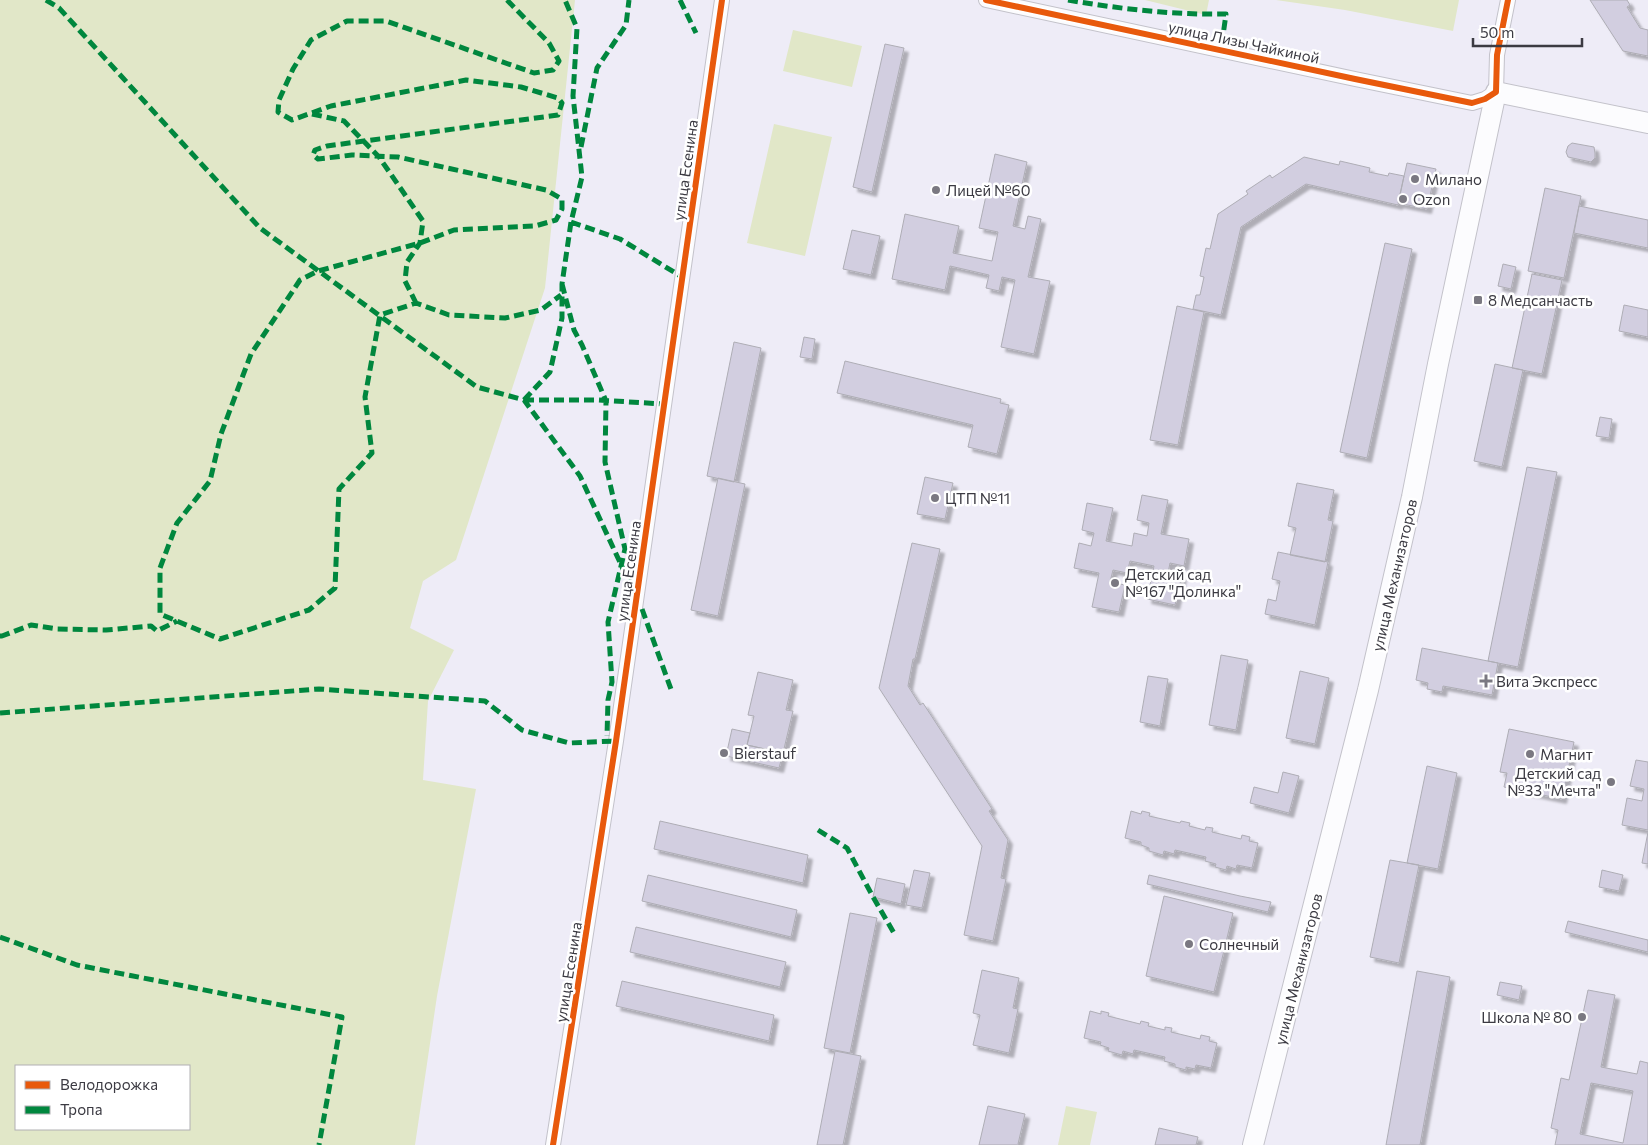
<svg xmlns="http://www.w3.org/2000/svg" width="1648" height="1145" viewBox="0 0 1648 1145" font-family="Commissioner,sans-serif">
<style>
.green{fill:#e1e7c8;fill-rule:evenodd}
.building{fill:#d2cee0;stroke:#aeadb5;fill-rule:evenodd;filter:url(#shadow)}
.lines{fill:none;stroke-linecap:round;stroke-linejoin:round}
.minor-casing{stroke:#c3c2ca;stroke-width:16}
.secondary-casing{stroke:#c3c2ca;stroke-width:22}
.minor{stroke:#fcfcfe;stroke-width:14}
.secondary{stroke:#fcfcfe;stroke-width:20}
.quiet{stroke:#00873e;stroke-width:5;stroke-dasharray:10 5;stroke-linecap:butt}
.cycleway-casing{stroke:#fff;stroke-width:9}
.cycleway{stroke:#e8590c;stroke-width:6}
.poi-dot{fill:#7a7881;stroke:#fff;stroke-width:2}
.labels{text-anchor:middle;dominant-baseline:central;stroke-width:5;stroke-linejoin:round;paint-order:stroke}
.street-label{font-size:15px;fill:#3b3a42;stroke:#fff}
.poi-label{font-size:15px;fill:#3b3a42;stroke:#fff;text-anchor:start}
</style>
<defs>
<filter id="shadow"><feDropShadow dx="4.5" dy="4.5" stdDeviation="1" flood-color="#0004"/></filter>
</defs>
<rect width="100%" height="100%" fill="#eeecf7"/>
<path class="green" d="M0,0H575L545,288L456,560L423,581L410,628L454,650L428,701L423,780L476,789L437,996L415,1145H0ZM16,1066H189V1129H16Z
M1145,0H1209L1206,15Z
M1276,0H1459L1453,31L1345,10Z
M793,30L862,46L852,87L783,71Z
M774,124L832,137L805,256L747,243Z
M1066,1106L1097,1112L1090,1145H1058Z"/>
<path class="building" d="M1590,0H1627L1630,5L1627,7L1640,28L1648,30V56L1623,51Z
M885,44L904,48L872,192L853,187Z
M1572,143L1594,147L1595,153V158L1591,162L1568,157L1566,152L1568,146Z
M995,154L1027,162L1013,226L1025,229L1028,216L1041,219L1028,277L1050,281L1034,354L1001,347L1015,280L1002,277L999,291L986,288L989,275L950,266L945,290L892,279L905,214L959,226L953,253L992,261L998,232L979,228Z
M1304,157L1339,165L1340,161L1370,168L1369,172L1388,176L1389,173L1404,176L1398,205L1306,184L1241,227L1221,315L1193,309L1196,295H1200L1204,277L1200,276L1206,248L1210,249L1218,214L1248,194L1246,191L1270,175L1272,178Z
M1407,163L1436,169L1427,209L1398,203Z
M1545,188L1581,196L1564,278L1528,271Z
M1579,206L1648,220V248L1574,233Z
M852,230L880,236L871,275L843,269Z
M1385,243L1412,249L1367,458L1340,452Z
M1503,264L1516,267L1511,289L1498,286Z
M1532,274L1562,280L1542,374L1512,368Z
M1624,305L1648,310V337L1619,331Z
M1177,306L1204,312L1178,445L1150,440Z
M804,337L815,339L812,359L800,357Z
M734,342L761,348L734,482L707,476Z
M845,361L1001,399L1000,403L1009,405L997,454L968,447L973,425L837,393Z
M1495,364L1523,370L1502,467L1474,461Z
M1600,417L1612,419L1609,438L1596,436Z
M1527,467L1557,472L1518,667L1488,661Z
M925,477L953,483L945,519L917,514Z
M718,478L745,484L718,616L691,610Z
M1297,483L1334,490L1328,520L1333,521L1325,562L1290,555L1296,528L1288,526Z
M1142,495L1168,500L1161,534L1189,539L1184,566L1170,563L1168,573L1182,576L1175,605L1147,599L1154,566L1130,561L1127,573L1113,570L1110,582L1125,585L1119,612L1092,607L1099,573L1074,568L1079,543L1091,546L1094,533L1082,530L1087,503L1113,508L1106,541L1132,546L1134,533L1147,536L1149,523L1137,520Z
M912,543L940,549L915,659H913L908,686L920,705L923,703L992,809L989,811L1008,840L1001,878L1006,879L993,941L964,935L982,846L879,688Z
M1278,552L1328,562L1315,625L1265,614L1268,599L1276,601L1280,581L1272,579Z
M1422,648L1498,663L1492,695L1443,686L1442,692L1427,689L1428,683L1416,680Z
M1221,655L1248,660L1236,730L1209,725Z
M1300,671L1329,678L1315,744L1286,738Z
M758,672L793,680L786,710L793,711L783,753L747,745L754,716L748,715Z
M1148,676L1168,679L1160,726L1140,722Z
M732,729L750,733L747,745L783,753L779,768L726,756Z
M1509,729L1574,742L1562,799L1504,787L1507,773L1500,772Z
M1636,760L1648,762V830L1622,825L1627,798L1642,801L1644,789L1630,786Z
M1427,766L1457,773L1438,869L1407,863Z
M1283,772L1299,776L1289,813L1250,803L1254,787L1278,793Z
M1131,811L1141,814L1142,811L1150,813L1149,816L1180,823L1181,821L1190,823L1189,826L1205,830L1206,827L1213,828L1212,832L1241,839L1242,835L1250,837L1249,841L1258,843L1252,868L1237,865L1236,869L1227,866L1226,870L1215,867L1216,864L1205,861L1206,857L1175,850L1174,854L1164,851L1163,855L1149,851V848L1141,845V842L1125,838Z
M660,821L808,855L803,883L654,849Z
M1648,832V864L1642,863Z
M1390,860L1419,865L1399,963L1370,957Z
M914,870L930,873L922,908L906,905Z
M1602,870L1623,875L1619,891L1599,887Z
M648,875L797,910L791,937L642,901Z
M1149,875L1240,896L1271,902L1268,912L1147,884Z
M877,878L905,884L901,904L873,897Z
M1164,896L1233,913L1214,992L1146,976Z
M850,913L877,918L850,1053L824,1048Z
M1568,921L1648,940V952L1565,932Z
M636,927L786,962L780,987L630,952Z
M982,970L1019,978L1013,1008L1018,1009L1009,1053L973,1045L980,1015L973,1013Z
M1417,971L1450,977L1420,1145H1386Z
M622,981L774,1015L769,1041L616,1006Z
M1500,982L1522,986L1519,1000L1497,995Z
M1588,990L1615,995L1601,1067L1637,1074L1640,1061L1648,1063V1145H1555L1558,1130L1551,1128L1561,1078L1569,1080ZM1591,1083L1633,1091L1623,1143L1580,1134Z
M1090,1011L1101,1014V1011L1109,1013L1108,1016L1140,1024L1141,1021L1149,1023L1148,1026L1165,1030V1027L1172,1028L1171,1032L1200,1039L1201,1035L1210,1037L1209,1041L1217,1043L1211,1068L1196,1065L1195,1069L1186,1067V1070L1175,1067V1064L1164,1061L1165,1057L1134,1050L1133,1054L1123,1051L1122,1055L1108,1051L1109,1048L1100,1045L1101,1042L1084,1038Z
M835,1051L861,1056L843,1145H817Z
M988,1106L1025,1114L1018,1144L1021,1145H979Z
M1159,1128L1198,1137L1196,1145H1155Z"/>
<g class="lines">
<defs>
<path id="minor" d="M986,0L1355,79L1472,103L1485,99L1496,92L1497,55L1508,0
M553,1145L616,741L722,0"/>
<path id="secondary" d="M1253,1145L1368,690L1412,497L1438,364L1496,92L1648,123"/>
</defs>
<use href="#minor" class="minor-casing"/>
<use href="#secondary" class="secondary-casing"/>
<use href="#minor" class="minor"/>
<use href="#secondary" class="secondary"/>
<path class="quiet" d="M46,0L59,8L260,228L477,387L524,400L580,476L636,597
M507,0L549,43L559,61L553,70L534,73L386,21H347L311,40L293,69L279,100L278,112L292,120L331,106L466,80L521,87L558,98L562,103L558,115L327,146L315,150L313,155L318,159L352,155L398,157L546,190L562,199V209L556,220L535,226L454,230L420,243L318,271L300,280L251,354L221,434L210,481L177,523L160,568V614L220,639L309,610L335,588L339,489L372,453L365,397L380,315L416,303L449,315L505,318L541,310L561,295
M680,0L696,33
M1068,0C1120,9 1173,15 1226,14L1221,50
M312,114L344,121L379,157L423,221L420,243L407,262L405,281L416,303
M581,147L597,68L626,25L629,0
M571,222L620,239L682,277
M562,284L574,330L582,345L606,401L605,462L625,549L608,622L612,682L608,700L607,736
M524,400L550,372L562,318V284L571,222L582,177L573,96L577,28L565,0
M524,400H597L664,404
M642,609L672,692
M0,636H2L31,625L57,629L106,630L151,626L157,631L177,621
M0,713L319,689L485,701L522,730L569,743L616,741
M818,830L847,848L873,897L894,933
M0,937L77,965L342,1017L319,1145"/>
<defs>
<path id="cycleway" d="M986,0L1355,79L1472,103L1485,99L1496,92L1497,55L1508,0
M553,1145L616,741L722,0"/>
</defs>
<use href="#cycleway" class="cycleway-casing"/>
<use href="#cycleway" class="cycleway"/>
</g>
<g class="poi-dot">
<circle cx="1415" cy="179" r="5"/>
<circle cx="936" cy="190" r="5"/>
<circle cx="1403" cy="199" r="5"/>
<rect x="1473" y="295" width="10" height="10" rx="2.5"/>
<circle cx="935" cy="498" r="5"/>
<circle cx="1115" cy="583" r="5"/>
<path d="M1483.5 673.5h5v5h5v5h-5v5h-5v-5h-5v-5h5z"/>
<circle cx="724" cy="753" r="5"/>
<circle cx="1530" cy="754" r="5"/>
<circle cx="1611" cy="782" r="5"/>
<circle cx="1189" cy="944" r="5"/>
<circle cx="1582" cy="1017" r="5"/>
</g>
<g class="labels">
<g class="street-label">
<text transform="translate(1244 42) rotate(12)">улица Лизы Чайкиной</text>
<text transform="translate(685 170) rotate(-82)">улица Есенина</text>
<text transform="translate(628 571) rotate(-82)">улица Есенина</text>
<text transform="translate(1394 575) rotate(-77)">улица Механизаторов</text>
<text transform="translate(1298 969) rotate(-76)">улица Механизаторов</text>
<text transform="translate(568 972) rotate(-81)">улица Есенина</text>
</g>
<g class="poi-label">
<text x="1425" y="179">Милано</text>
<text x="946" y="190">Лицей №60</text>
<text x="1413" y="199">Ozon</text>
<text x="1488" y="300">8 Медсанчасть</text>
<text x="945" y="498">ЦТП №11</text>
<text x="1125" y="574">Детский сад<tspan x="1125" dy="17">№167 "Долинка"</tspan></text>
<text x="1496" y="681">Вита Экспресс</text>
<text x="734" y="753">Bierstauf</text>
<text x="1540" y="754">Магнит</text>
<text x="1601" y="773" text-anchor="end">Детский сад<tspan x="1601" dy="17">№33 "Мечта"</tspan></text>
<text x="1199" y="944">Солнечный</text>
<text x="1572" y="1017" text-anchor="end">Школа № 80</text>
</g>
</g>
<rect x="15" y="1065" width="175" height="65" fill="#ffffff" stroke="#b1b0b3"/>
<rect x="25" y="1081" width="25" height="8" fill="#e8590c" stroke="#b1b0b3"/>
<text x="60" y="1090" font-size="15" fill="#3b3a42">Велодорожка</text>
<rect x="25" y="1106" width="25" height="8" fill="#00873e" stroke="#b1b0b3"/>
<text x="60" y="1115" font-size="15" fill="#3b3a42">Тропа</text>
<path d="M1473 38v8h109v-8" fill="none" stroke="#3b3a42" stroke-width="2.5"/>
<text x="1480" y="38" font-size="15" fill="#3b3a42" stroke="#ffffff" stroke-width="4" paint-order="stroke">50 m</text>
</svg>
